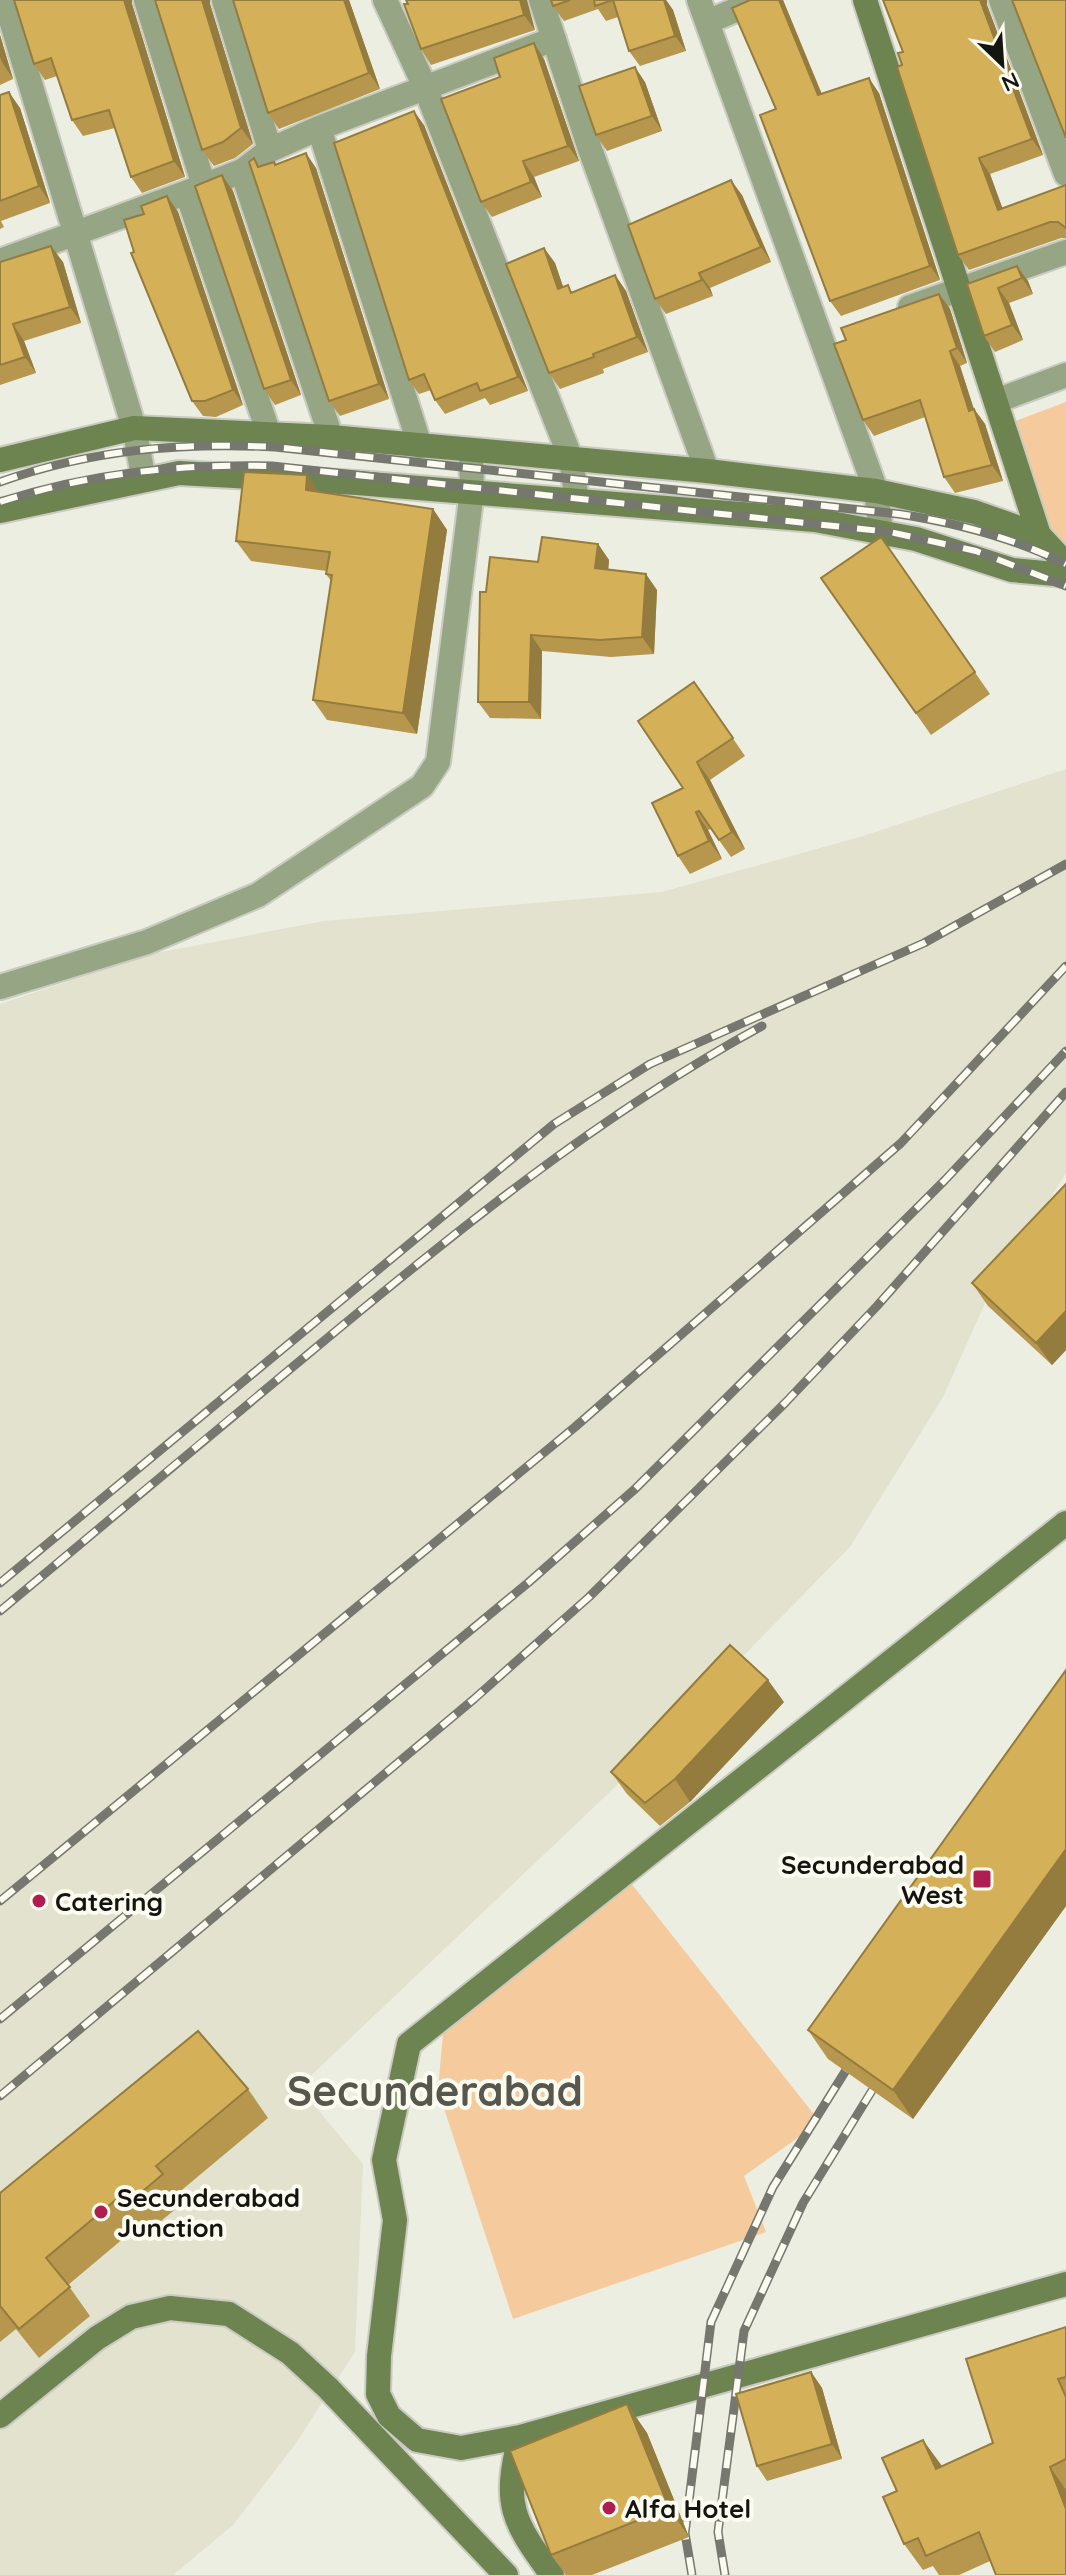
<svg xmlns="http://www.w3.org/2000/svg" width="1066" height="2575" viewBox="0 0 1066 2575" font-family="Quicksand,sans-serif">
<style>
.built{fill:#e2e2cf}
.green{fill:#f5ca9d}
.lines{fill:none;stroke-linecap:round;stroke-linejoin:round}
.street-casing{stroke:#cacbc0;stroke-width:28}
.secondary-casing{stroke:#cacbc0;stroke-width:28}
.street{stroke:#96a684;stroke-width:24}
.secondary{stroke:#6d8451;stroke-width:24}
.rail-casing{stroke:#76776f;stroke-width:9}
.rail{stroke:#fbfbef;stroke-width:6;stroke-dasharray:18;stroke-linecap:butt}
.wall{fill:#b6974d}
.shaded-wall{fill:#947b3e}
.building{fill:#d4b059;stroke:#947b3e;stroke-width:2}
.poi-dot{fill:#af1e51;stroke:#fbfbef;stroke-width:3}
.labels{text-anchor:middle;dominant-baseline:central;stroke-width:8;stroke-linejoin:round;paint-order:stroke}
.poi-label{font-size:26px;font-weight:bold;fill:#141410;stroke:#fbfbef;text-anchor:start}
.town-label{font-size:42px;font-weight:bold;fill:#57574d;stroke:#fbfbef}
</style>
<rect width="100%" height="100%" fill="#edeee2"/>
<path class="built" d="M1066,769V1173L986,1301L943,1397L850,1547L613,1789L299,2087L363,2164L355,2352L294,2446L233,2525L173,2575H0V1004L151,954L324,921L662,892L863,836Z"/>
<path class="green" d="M1066,402V544L1053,537L1013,422Z
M630,1882L820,2122L744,2176L766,2232L513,2319L438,2090L443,2033Z"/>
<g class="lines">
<defs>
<path id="street" d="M5,0L134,428L144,480
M146,0L204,186
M224,0L270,150
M385,0L425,87L571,459L577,501
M541,0L590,149L707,471
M699,0L876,491L881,532
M1001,0L1066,174
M707,22L760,0
M319,128L420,446
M242,171L331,437
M187,193L269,434
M0,261L204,186L242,171L270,150L319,128L554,39
M910,307L1066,252
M996,401L1066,375
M0,987L147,942L258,895L422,786L438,762L472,491L471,450"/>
<path id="secondary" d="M865,0L1039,535L1066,564
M0,460L134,428L331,437L707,471L876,491L974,512L1039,535
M0,511L179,473L357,483L815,520L916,539L1012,570L1066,575
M1066,1523L409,2044L384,2160L395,2220L379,2356L378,2394L389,2416L417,2440L461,2448L520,2437L1066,2284
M0,2416L97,2338L131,2317L170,2308L229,2314L290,2353L328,2388L506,2575
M520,2437C503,2505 512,2520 552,2575"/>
</defs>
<use href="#street" class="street-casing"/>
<use href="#secondary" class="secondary-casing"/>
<use href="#street" class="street"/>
<use href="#secondary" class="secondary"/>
<defs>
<path id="rail" d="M0,482C90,450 180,442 275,447L899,514C957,523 1014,538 1066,564
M0,502C90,473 178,464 272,466L890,532L976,551L1066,586
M0,1583L554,1124L650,1064L924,943L1066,864
M0,1611C102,1526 204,1440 307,1355C451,1235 597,1116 762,1026
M0,1901L575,1427L901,1143L1066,966
M0,2019L529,1582L635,1489L945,1180L1066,1051
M0,2096L474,1699L589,1597L785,1403L877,1306L1066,1092
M692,2575L685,2533L711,2322L773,2187L858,2051
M725,2575L718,2532L744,2331L803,2203L884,2071"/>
</defs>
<use href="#rail" class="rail-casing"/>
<use href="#rail" class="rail"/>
</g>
<path class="wall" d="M14,0H132V4L185,177L142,193L131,177L115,128L83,136L72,120L57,76L45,80L34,64Z
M210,0V4L253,144L235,158L214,166L202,150Z
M233,0H349L380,89L279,129L268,113Z
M520,0L535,30L431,65L421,49L408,4Z
M551,0H666L673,10L686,51L640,66L629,51L618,17L606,21L598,9L564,21L553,6Z
M750,0H783L822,94L879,93L940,280L841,316L830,301L776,109Z
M883,0H987V5L1043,155L990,174L1002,208L1066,185V238H1061L969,270L958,255L902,65L903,52Z
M0,35L13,79L0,85Z
M544,59L579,161L534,177L542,197L492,217L481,202L500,77Z
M645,82L662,131L607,151L596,135Z
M0,95L20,108L50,203L1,221L4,227L0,229Z
M424,125L528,391L490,405L485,398L445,414L435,400L431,390L419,394L409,380Z
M274,162L276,165L316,168L389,399L340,416L329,401L260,166Z
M222,175L233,191L301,395L275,405L264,389Z
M742,195L771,262L710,288L713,296L666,314L655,299Z
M167,196L178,212L243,405L216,417L203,416L192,401L134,252L144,214Z
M544,248L555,263L563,287L573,292L615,275L626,291L648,352L603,369L604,373L560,389L549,373Z
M0,262H63L81,323L24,341L36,373L0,385Z
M1017,266L1028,281L1033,294L1009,303L1023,340L995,352L984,336L967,284Z
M939,294L950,309L967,363L960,366L974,409L985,424L1003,481L955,493L944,477L925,417L874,436L863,420L846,340Z
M319,492L433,509L447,530L417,734L327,720L313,700L331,581L326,574L327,571L251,561L236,541Z
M881,537L990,694L931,735L821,578Z
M598,544L609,560L608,570L657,590L654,654L611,657L542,651L541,719L490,718L478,702L538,562Z
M694,682L745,756L710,780L745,849L731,857L711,829L708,830L722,859L690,874L678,856L683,788Z
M1066,1184V1350L1052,1365L988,1306L972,1283Z
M1066,1670V1906L913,2119L828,2059L808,2030Z
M784,1702L690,1802L660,1826L627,1794L611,1772Z
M248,2089L268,2118L177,2194L183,2203L150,2230L143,2222L68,2285L90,2316L39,2358L16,2329L0,2342V2193Z
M1066,2327V2575L990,2561L959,2575H939L933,2566L923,2570L904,2544L897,2491L942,2466L993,2443Z
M811,2372L822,2388L842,2459L767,2481L757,2466Z
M627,2404L647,2433L689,2537L592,2575H566L551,2555Z"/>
<path class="shaded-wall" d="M124,0H132V4L185,177L174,161Z
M202,0H210V4L253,144L241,128Z
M344,0H349L380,89L369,73Z
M520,0H527L535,30L524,15Z
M664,0H666L673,10L686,51L675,36Z
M779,0H783L828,110L818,95Z
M980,0H987V5L1043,155L1032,139Z
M0,35L13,79L2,62L0,57Z
M534,43L544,59L579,161L568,146Z
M635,67L645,82L662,131L652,116Z
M869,78L879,93L940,280L930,266Z
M9,92L20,108L50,203L39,186Z
M414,111L424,125L528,391L518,377Z
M306,153L316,168L389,399L379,384Z
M979,158L990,174L1009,226L998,210Z
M523,161L534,177L542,197L531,182Z
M222,175L233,191L301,395L291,380Z
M731,180L742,195L771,262L761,247Z
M167,196L178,212L243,405L233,390Z
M51,246L63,262L81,323L70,307Z
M544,248L555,263L569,304L558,289Z
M1017,266L1028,281L1033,294L1022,278Z
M699,273L710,288L713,296L702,280Z
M615,275L626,291L648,352L637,337Z
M998,288L1009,303L1023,340L1012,325Z
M939,294L950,309L967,363L957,348Z
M13,324L24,341L36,373L25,357Z
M950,351L960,366L979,426L969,411Z
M974,409L985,424L1003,481L992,465Z
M307,475L322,496L306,490Z
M433,509L447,530L417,734L403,713Z
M598,544L609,560L607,585L595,568Z
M646,574L657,590L654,654L642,637Z
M531,635L542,651L541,719L529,702Z
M697,762L710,780L745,849L732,832Z
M696,812L708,830L722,859L709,841Z
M1066,1311V1350L1052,1365L1036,1343Z
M768,1680L784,1702L690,1802L675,1779Z
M1066,1849V1906L913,2119L893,2090Z
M811,2372L822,2388L842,2459L832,2444Z
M627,2404L647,2433L689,2537L669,2508Z
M923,2440L942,2466L936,2469Z
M1050,2467L1066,2490V2509Z"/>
<path class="building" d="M14,0H124L174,161L131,177L109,110L72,120L51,58L34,64Z
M155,0H202L241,128L223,142L202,150Z
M233,0H344L369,73L268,113Z
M406,0H520L524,15L421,49L404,4H408Z
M551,0H570L553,6Z
M594,0H664L675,36L629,51L613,0L595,6Z
M750,0H779L818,95L869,78L930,266L830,301L760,115L776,109L732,8Z
M883,0H980L1032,139L979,158L998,210L1066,185V228L1058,222H1050L958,255L897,67L902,65L898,53L903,52Z
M1012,0H1066V138Z
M534,43L568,146L523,161L531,182L481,202L441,99L500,77L494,58Z
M635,67L652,116L596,135L579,86Z
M9,92L39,186L0,201V95Z
M414,111L518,377L480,391L477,383L435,400L424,374L409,380L334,143Z
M306,153L379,384L329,401L249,162L254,158L258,167L274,162L275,165Z
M222,175L291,380L264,389L195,186Z
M731,180L761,247L699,273L702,280L655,299L628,225Z
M167,196L233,390L205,401H192L131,253L134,252L124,220L144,214L141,206Z
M51,246L70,307L13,324L25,357L0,365V262Z
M544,248L558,289L568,285L571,293L615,275L637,337L593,354L594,357L549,373L506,264Z
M1017,266L1022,278L998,288L1012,325L984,336L967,284Z
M939,294L957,348L950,351L969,411L974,409L992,465L944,477L920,400L863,420L834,344L846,340L841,328Z
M244,472L307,475L306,490L433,509L403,713L313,700L332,575L326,574L330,552L236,541Z
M542,537L598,544L595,568L646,574L642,637L600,640L531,635L529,702H478L480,592H486L490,557L538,562Z
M881,537L975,672L916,713L821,578Z
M694,682L733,738L697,762L732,832L719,840L699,811L696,812L709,841L678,856L652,803L683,788L638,721Z
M1066,1184V1311L1036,1343L972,1283Z
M730,1645L768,1680L675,1779L645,1803L611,1772Z
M1066,1670V1849L893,2090L808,2030Z
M198,2031L248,2089L156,2166L163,2174L130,2202L124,2193L46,2258L70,2287L19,2329L0,2306V2193Z
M1066,2327V2377L1058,2379L1066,2397V2459L1050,2467L1066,2509V2575H996L979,2532L926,2556L918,2538L904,2544L883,2497L897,2491L882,2458L923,2440L936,2469L993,2443L966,2359Z
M811,2372L832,2444L757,2466L736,2394Z
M627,2404L669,2508L551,2555L510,2451Z"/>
<g class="poi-dot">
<rect x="972" y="1869" width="20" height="20" rx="4"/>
<circle cx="39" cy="1901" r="8"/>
<circle cx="101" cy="2212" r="8"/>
<circle cx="609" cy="2508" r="8"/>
</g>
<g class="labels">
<g class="poi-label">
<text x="964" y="1864" text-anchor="end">Secunderabad<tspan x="964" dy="30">West</tspan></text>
<text x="55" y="1901">Catering</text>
<text x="117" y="2197">Secunderabad<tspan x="117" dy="30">Junction</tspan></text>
<text x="625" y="2508">Alfa Hotel</text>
</g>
<g class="town-label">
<text x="435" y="2090">Secunderabad</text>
</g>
</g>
<g transform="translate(1002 64) rotate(155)" stroke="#fbfbef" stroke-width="6" paint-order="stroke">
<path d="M0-6L14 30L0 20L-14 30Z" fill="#141410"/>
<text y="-12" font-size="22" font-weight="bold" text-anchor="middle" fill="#141410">N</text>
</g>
</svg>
